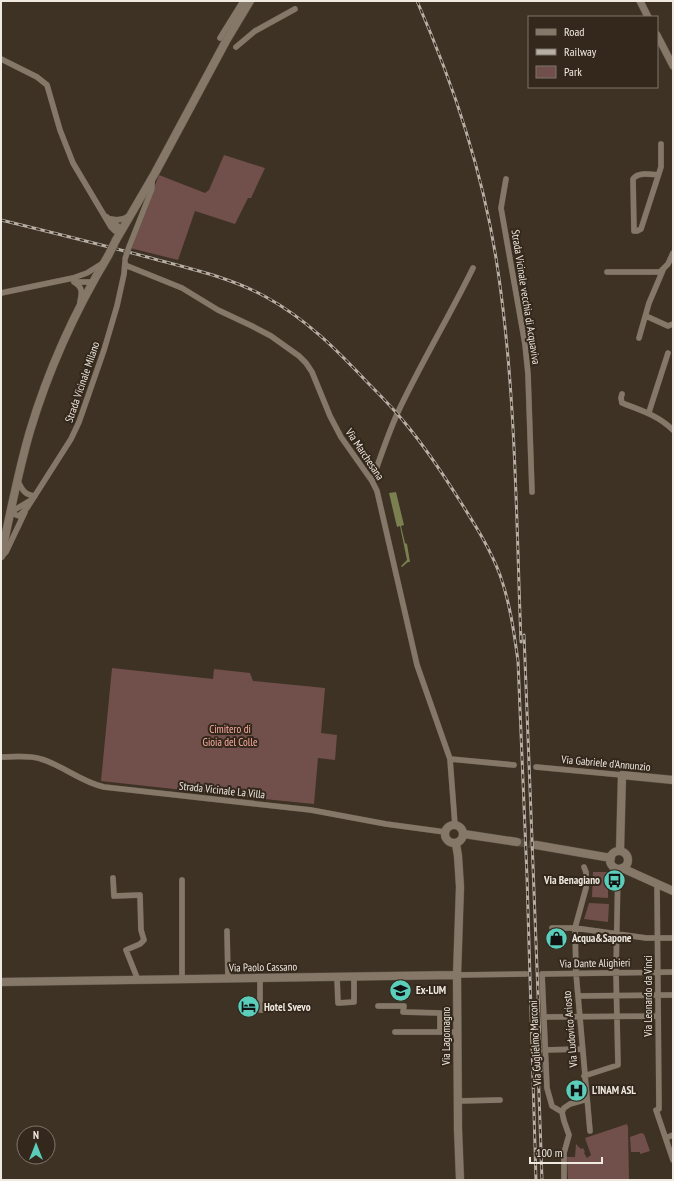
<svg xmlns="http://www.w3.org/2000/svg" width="674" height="1181" viewBox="0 0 674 1181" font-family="'PT Sans Narrow',sans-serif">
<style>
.green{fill:#714f4a}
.water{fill:#7a8050}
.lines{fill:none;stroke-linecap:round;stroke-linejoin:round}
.secondary-tunnel{stroke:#594d41;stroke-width:8;stroke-dasharray:8 4;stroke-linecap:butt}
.minor-casing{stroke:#595044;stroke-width:6}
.tertiary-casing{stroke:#595044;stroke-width:8}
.secondary-casing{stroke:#595044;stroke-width:9}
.minor{stroke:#857869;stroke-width:5.5}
.tertiary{stroke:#857869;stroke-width:7}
.secondary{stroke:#857869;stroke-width:8}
.rail-casing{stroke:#b7aea4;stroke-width:3}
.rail{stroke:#33281b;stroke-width:1.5;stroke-dasharray:4.5;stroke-linecap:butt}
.minor-bridge-casing{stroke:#595044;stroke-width:6;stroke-linecap:butt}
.secondary-bridge-casing{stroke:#595044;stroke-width:9;stroke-linecap:butt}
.minor-bridge{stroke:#857869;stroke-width:5.5}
.secondary-bridge{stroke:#857869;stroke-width:8}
.labels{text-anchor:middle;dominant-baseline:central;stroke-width:4;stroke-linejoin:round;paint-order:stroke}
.street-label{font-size:11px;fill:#f0e9e0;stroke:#33281b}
.park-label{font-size:11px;fill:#ffaca2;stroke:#33281b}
.poi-label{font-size:11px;font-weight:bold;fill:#f0e9e0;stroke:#33281b;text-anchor:start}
</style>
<rect width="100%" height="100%" fill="#3e3225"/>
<path class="green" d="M224,155L265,168L251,198H248L235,224L195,211L178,260L130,248L159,175L205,193L209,190Z
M112,668L213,679L214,669L250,673L253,681L325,688L321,733L337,735L335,760L318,758L314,804L206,793L202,790L195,789L192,791L101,781Z
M593,872H608V898L592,897Z
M589,903L609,904L608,922L584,919Z
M627,1124L628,1127L629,1180H568L567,1157H575L576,1144L581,1149L583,1148L585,1152L584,1153L587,1158L591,1155L585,1138Z
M641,1133L644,1134L650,1151L640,1154V1152H631L630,1137Z"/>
<path class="water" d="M396,492L404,525L401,526L405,543L407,544L410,562H408L402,567L401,566L407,560L400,526L397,527L389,493Z"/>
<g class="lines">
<path class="secondary-tunnel" d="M517,842L536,845"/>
<defs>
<path id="minor" d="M220,38L243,1
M236,47L255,31L295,9
M1,59L37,77L47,85L60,130L73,163L111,227L115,231L120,233
M658,175C650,174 638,172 633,179L634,231H637L641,229L661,167V144
M506,179L501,208L525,344L528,374L532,492
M107,217L119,227L120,233
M111,219C118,221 123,220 129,216
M129,247L152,189V180
M125,265L182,288L218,310L252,326L271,336L299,356L306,363L312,372L330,416L341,437L372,481L377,491L417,665L450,759L455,825
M607,272H660L668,264L673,253
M74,282C83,287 82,293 80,302
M76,282H93
M1,293L73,278L87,273L103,263
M646,316L668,326L673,324
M639,338L649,303L663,270
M622,394L621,398L622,403C641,410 659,416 673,430
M649,412L668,353
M18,481C22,490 25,495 35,496
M372,481C380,458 388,434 398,412C421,363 449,317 473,268
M11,512L31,500
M11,513L19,516L27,508L71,439L79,422L104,350L117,306L124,274L125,262
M1,557L6,552L25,512
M1,757C14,757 29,755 41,759C64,766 81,782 104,787L311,810L386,824L445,832
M450,759L514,765
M536,767L622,775
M584,867L586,872V888L575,928L576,973L590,1131
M113,878L114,896L140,895L141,930L144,940L140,944L126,950L138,980
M182,880V979
M657,883L659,1109L656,1110L673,1160
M552,928H575L646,938H673
M227,931L228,978
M457,975L526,974
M337,977L338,1003L354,1002V976
M260,978V1010L309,1009
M578,996L673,995
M378,1006H404L403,1012L440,1013V1032
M544,1017L658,1016
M395,1032H457
M545,1050L582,1049
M584,1076L618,1065L616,972L618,868
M458,1101L500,1100
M562,1112L552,1106L547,1088L542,974L673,972
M666,1138L673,1135
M564,1180V1153L569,1135L564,1121L562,1112L564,1108L570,1104L587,1099"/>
<path id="tertiary" d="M640,1L648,17
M657,35L673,66"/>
<path id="secondary" d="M116,240L155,173L226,41L250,1
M1,556C10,515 18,472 30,431C48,371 75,311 108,256
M445 834a9 9 0 1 1 18 0a9 9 0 1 1-18 0Z
M464,834L517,842
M456,844L458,856L460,887L457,975L458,1129L460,1180
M536,845L611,858
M620,851L622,775L673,780
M610 860a9 9 0 1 1 18 0a9 9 0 1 1-18 0Z
M622,868L673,891
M1,982L457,975"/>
</defs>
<use href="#minor" class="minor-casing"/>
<use href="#tertiary" class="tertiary-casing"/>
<use href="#secondary" class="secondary-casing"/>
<use href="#minor" class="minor"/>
<use href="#tertiary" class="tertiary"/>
<use href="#secondary" class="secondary"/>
<defs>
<path id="rail" d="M417,1C453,83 482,170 496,258C516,384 516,515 521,642
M1,220C50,232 99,244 147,257C187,268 230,277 266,297C306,319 336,349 367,382C380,395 393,408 405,423C425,447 443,474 460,501C475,525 490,548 500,575C510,603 514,632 518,661L527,877L536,1180
M524,635L541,1071
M538,1066L542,1180"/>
</defs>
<use href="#rail" class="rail-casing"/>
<use href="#rail" class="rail"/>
<defs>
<path id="minor-bridge" d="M125,259L129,247"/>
<path id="secondary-bridge" d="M108,256L116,240"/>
</defs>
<use href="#minor-bridge" class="minor-bridge-casing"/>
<use href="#secondary-bridge" class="secondary-bridge-casing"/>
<use href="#minor-bridge" class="minor-bridge"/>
<use href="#secondary-bridge" class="secondary-bridge"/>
</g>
<defs>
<symbol id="bus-disc" viewBox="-11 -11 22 22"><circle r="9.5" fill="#5bcebb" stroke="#33281b"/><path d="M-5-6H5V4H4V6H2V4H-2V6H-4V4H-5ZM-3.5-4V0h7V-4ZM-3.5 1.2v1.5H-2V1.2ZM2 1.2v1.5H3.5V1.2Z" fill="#111"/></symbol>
<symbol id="shop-disc" viewBox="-11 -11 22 22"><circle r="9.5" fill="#5bcebb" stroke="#33281b"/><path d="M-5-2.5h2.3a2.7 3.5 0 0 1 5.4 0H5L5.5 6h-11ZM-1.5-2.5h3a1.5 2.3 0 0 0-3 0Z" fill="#111"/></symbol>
<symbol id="university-disc" viewBox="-11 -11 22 22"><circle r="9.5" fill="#5bcebb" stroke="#33281b"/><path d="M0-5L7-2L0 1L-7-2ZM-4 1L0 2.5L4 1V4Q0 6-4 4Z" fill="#111"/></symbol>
<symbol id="hotel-disc" viewBox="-11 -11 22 22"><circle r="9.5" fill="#5bcebb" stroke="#33281b"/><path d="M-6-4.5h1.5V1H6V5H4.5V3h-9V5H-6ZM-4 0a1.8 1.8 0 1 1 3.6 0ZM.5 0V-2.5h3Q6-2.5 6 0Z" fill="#111"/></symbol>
<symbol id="hospital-disc" viewBox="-11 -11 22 22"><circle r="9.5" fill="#5bcebb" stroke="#33281b"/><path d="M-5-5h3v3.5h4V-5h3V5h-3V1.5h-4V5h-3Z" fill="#111"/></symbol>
</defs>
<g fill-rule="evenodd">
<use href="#bus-disc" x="602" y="868" width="25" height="25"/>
<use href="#shop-disc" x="544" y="926" width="25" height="25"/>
<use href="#university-disc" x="388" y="978" width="25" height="25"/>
<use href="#hotel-disc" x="236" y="994" width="25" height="25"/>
<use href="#hospital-disc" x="564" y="1078" width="25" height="25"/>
</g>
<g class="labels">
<g class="street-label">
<text transform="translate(526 297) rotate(81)">Strada Vicinale vecchia di Acquaviva</text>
<text transform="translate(82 382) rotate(-71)">Strada Vicinale Milano</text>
<text transform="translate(365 454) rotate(56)">Via Marchesana</text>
<text transform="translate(606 763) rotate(5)">Via Gabriele d'Annunzio</text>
<text transform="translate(222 790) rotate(6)">Strada Vicinale La Villa</text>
<text transform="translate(595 963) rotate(-1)">Via Dante Alighieri</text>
<text transform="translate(263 967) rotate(-1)">Via Paolo Cassano</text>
<text transform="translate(648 996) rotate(-90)">Via Leonardo da Vinci</text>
<text transform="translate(570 1029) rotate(-95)">Via Ludovico Ariosto</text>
<text transform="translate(446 1036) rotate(-90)">Via Lagomagno</text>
<text transform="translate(535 1043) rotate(-93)">Via Guglielmo Marconi</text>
</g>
<g class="park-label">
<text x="230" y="729">Cimitero di<tspan x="230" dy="13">Gioia del Colle</tspan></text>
</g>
<g class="poi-label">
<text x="600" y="880" text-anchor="end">Via Benagiano</text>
<text x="572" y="938">Acqua&amp;Sapone</text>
<text x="416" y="990">Ex-LUM</text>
<text x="264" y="1007">Hotel Svevo</text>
<text x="592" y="1090">L'INAM ASL</text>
</g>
</g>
<rect width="674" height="1181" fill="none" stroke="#f0e9e0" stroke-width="4"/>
<rect x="528" y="16" width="130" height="72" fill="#33281b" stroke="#7f756a"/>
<rect x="536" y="29" width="20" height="6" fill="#857869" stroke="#7f756a"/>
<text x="564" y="36" font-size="12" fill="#f0e9e0">Road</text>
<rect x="536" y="49" width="20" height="6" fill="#b7aea4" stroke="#7f756a"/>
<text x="564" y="56" font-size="12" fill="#f0e9e0">Railway</text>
<rect x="536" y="66" width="20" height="12" fill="#714f4a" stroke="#7f756a"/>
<text x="564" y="76" font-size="12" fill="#f0e9e0">Park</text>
<g transform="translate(36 1145)"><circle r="19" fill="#33281b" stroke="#7f756a"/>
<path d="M0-3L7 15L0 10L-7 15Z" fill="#5bcebb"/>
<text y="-6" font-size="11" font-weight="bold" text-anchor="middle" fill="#f0e9e0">N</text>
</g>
<path d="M530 1157v6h72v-6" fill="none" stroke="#f0e9e0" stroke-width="2"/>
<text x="536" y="1157" font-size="12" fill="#f0e9e0" stroke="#33281b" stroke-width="3" paint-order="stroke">100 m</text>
</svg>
